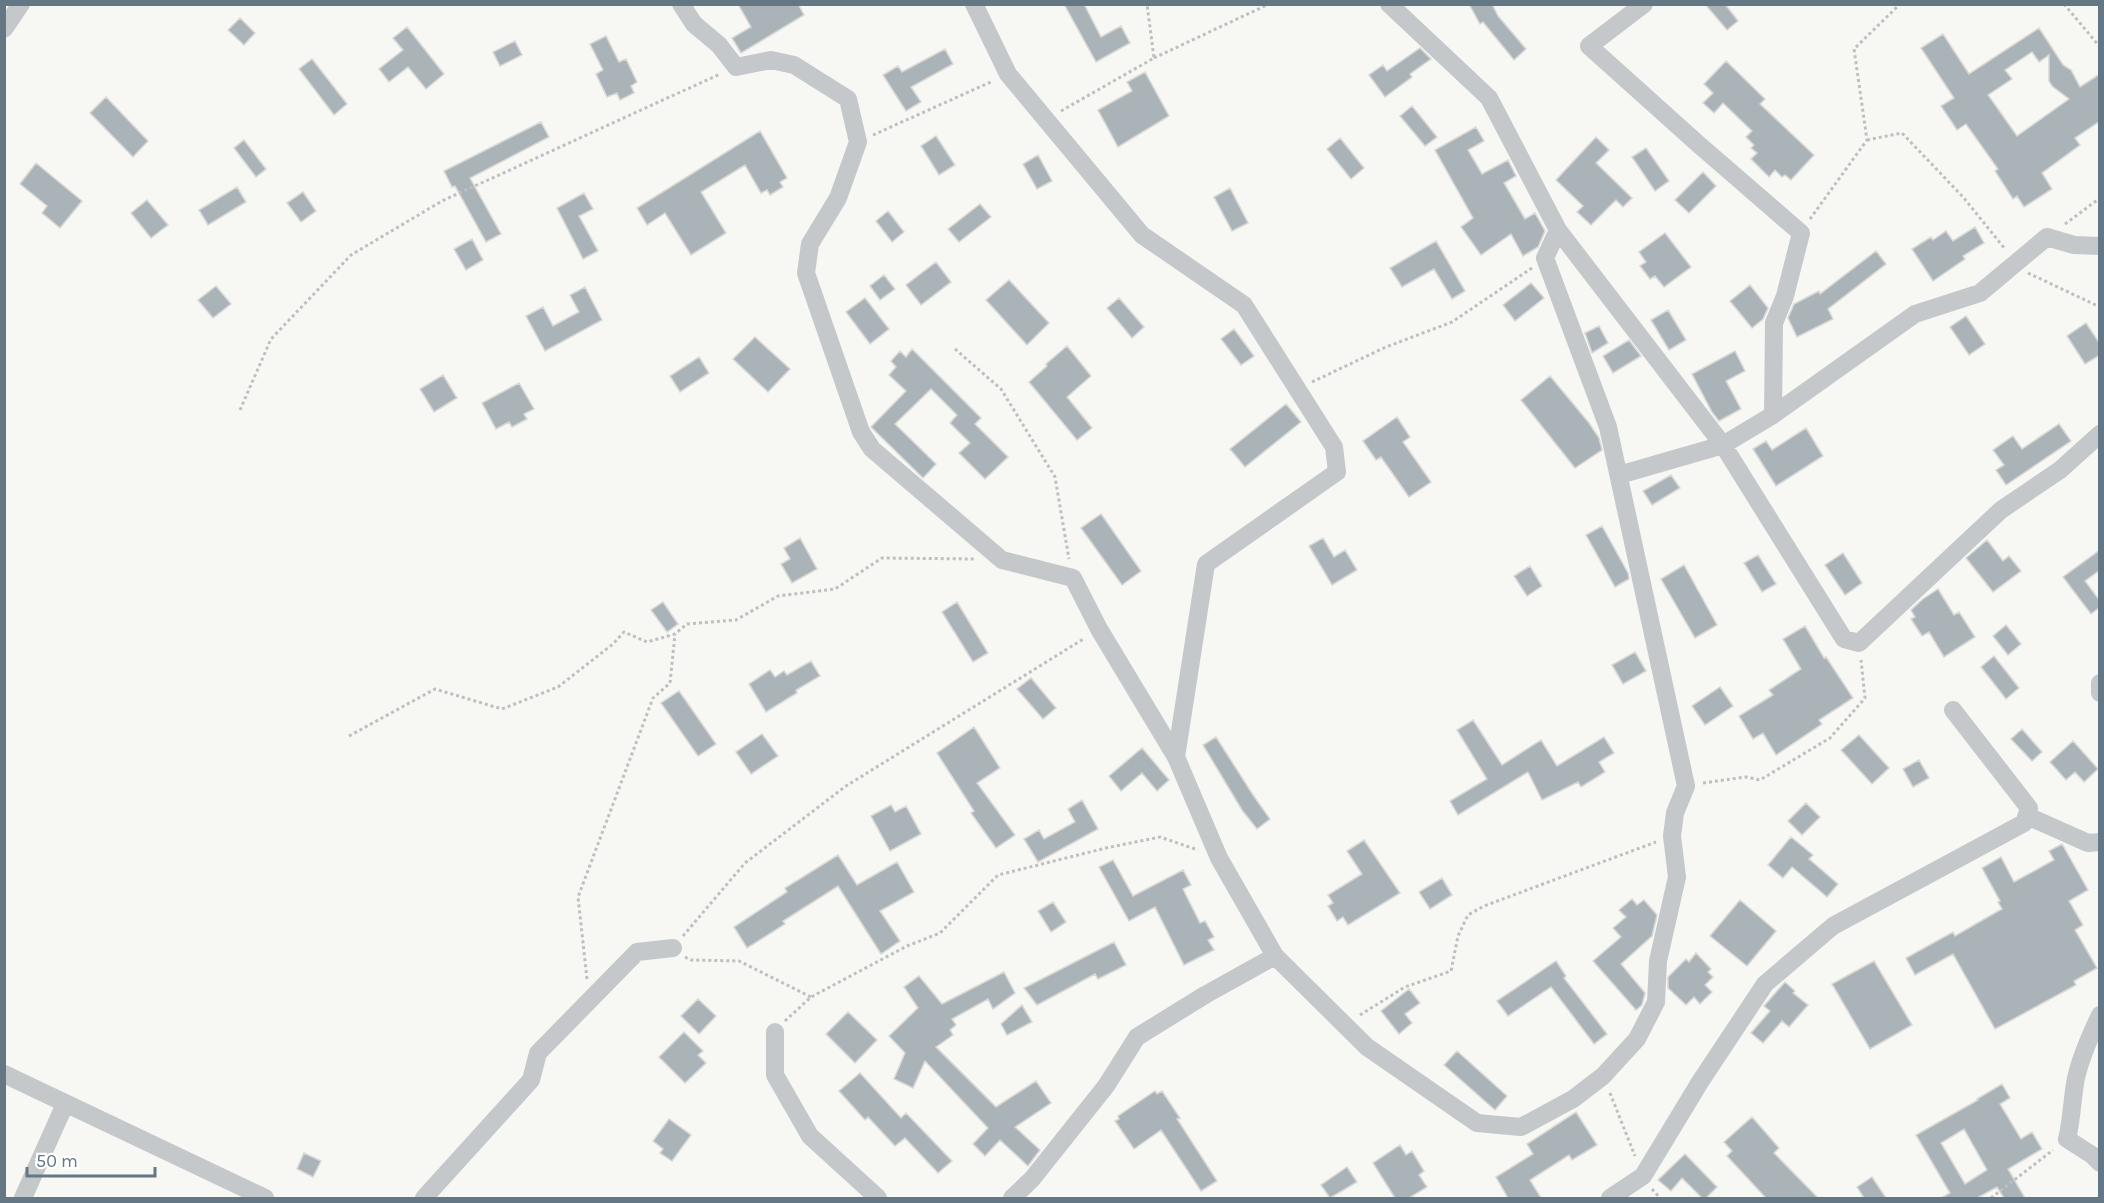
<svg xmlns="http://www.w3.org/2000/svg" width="2104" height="1203" viewBox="0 0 2104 1203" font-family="Karla,sans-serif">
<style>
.building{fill:#aab3b8;stroke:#d8d8d6;stroke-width:1.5;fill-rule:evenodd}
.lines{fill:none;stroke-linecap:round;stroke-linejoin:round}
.path{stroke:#bdc0c2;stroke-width:3;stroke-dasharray:3 3;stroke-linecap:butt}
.minor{stroke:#c4c8cb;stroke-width:18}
</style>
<rect width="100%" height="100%" fill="#f7f7f3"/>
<path class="building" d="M738,4H798L804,15L741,53L732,38L751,27Z
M1064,4H1084L1101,37L1121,26L1130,43L1096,62Z
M1469,4H1492L1498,16L1526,49L1514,60L1483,22L1480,24Z
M1705,4H1725L1738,21L1727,30Z
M240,18L255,33L244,45L228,30Z
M407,27L444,74L426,89L408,67L389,82L379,69L403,50L393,38Z
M2039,28L2063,65L2071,70L2080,87L2100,74V121L2075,138L2080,145L2042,173L2052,189L2024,207L2017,196L2013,199L1995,171L1998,169L1966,124L1957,130L1941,106L1954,98L1921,48L1943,34L1969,74ZM2032,52L2039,62L2049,55V81L2052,86L2069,99L2017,136L1988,95L2012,79L2005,70Z
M606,36L619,62L626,59L637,82L631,86L634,93L620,100L617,93L607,97L596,74L603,70L590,44Z
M515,41L522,55L500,66L493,52Z
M1420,48L1431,59L1410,74L1412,77L1385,97L1369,75L1383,65L1387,71Z
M945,49L953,64L911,87L921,102L906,111L883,75L898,66L902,72Z
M312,59L347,104L334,115L299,69Z
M1726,61L1765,99L1760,104L1814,155L1791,180L1785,175L1782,177L1775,170L1769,177L1751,159L1757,153L1751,148L1754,145L1746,137L1752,131L1723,103L1714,113L1703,103L1713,93L1704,84Z
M1145,72L1169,116L1118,147L1098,110L1132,91L1127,82Z
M106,97L148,141L133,157L90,113Z
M1412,106L1437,137L1425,146L1400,116Z
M541,122L549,137L470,178L501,234L486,242L455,186L452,187L444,171Z
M1476,127L1484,141L1468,150L1482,174L1508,160L1516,176L1504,183L1525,219L1535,213L1545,231L1538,247L1523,256L1511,234L1481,255L1461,227L1473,218L1435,150Z
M760,131L787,178L780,182L783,187L770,195L767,190L761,193L745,165L701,192L726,233L691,255L665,213L647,225L637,208Z
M936,136L955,165L939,175L921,146Z
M1596,137L1609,150L1596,163L1632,198L1623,207L1616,200L1591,225L1577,212L1583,206L1556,180Z
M1340,138L1364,168L1351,179L1327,149Z
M244,140L266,169L256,177L234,148Z
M1646,148L1669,181L1655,191L1632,157Z
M1038,155L1052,181L1037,189L1023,164Z
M36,163L82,201L60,228L42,213L47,206L20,184Z
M1703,172L1716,186L1689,213L1675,200Z
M237,187L246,202L208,225L199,210Z
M1230,188L1248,223L1232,231L1214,197Z
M303,192L316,211L301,222L287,203Z
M584,193L593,209L579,216L598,251L583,259L557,208Z
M147,200L168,225L151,238L131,213Z
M980,204L991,217L959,242L948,229Z
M888,211L904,232L892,242L876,221Z
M1975,227L1984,243L1963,256L1965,259L1933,281L1912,249L1931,237L1933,240L1946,231L1953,241Z
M1665,233L1691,267L1664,287L1655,276L1650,279L1640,266L1646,262L1639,252Z
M472,239L483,260L466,270L454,249Z
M1436,241L1465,291L1452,299L1434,269L1402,287L1390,268Z
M1876,251L1886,264L1828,309L1833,319L1797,337L1788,318L1794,304L1819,291L1820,294Z
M936,262L951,282L921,305L906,285Z
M884,275L895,289L880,300L870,286Z
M1009,280L1049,323L1027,345L986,300Z
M1531,283L1544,298L1515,321L1503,305Z
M1750,285L1768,308L1763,319L1752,328L1730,301Z
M216,286L231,304L213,318L198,300Z
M585,287L602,320L545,351L526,316L543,307L553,326L579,312L570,295Z
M865,298L889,329L870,344L846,312Z
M1119,298L1144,327L1132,338L1107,308Z
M1668,310L1686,340L1669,350L1651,320Z
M1966,316L1985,344L1969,355L1950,327Z
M2086,323L2100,344V355L2085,364L2067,336Z
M1599,326L1608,343L1592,353L1585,333Z
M1234,329L1254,356L1241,365L1221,339Z
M755,337L790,369L768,392L733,359Z
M1629,340L1641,356L1613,373L1603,356Z
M1067,346L1091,376L1067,397L1092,428L1077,440L1029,382L1047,366L1046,364Z
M912,349L981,418L975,424L1008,457L985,479L959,453L970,443L950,423L957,415L931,389L895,424L936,464L923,478L871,427L906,391L889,375L896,367L891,361L900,351L906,357Z
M1735,351L1745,371L1726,381L1741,409L1719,421L1712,412L1692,374Z
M699,357L709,373L680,392L670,376Z
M443,375L457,398L434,412L420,389Z
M1550,376L1589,423L1599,438L1602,450L1575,468L1521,400Z
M519,383L534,409L524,414L527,419L512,427L509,422L496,429L482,403Z
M1286,404L1301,422L1245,467L1230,449Z
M1397,417L1410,437L1403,442L1431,482L1409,497L1381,457L1376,460L1363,441Z
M2059,424L2071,441L2006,485L1996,470L2004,465L1993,450L2013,436L2022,449Z
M1806,428L1823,456L1776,486L1753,449L1766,441L1772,450Z
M1671,475L1680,488L1652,505L1643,491Z
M1101,514L1141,571L1122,585L1081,528Z
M1602,526L1628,573L1629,579L1615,587L1586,535Z
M800,538L817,569L792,583L781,564L790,559L784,548Z
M1323,538L1334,557L1345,550L1357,570L1332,585L1309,546Z
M1987,540L2003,561L2009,556L2021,571L1993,592L1966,558Z
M2100,550V570L2085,581L2100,601V607L2091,614L2063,577Z
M1843,553L1862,583L1845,595L1825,565Z
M1758,555L1776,584L1762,592L1744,563Z
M1684,565L1717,625L1695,638L1661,579Z
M1530,566L1542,586L1527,596L1514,576Z
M1938,589L1954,615L1959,612L1975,637L1944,657L1929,632L1922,636L1911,619L1915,617L1911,610L1923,599Z
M663,602L678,624L667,632L651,610Z
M957,602L988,653L973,662L942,612Z
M2006,625L2021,644L2008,655L1993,636Z
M1805,626L1824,658L1826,657L1853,698L1819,720L1822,724L1776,755L1763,733L1753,739L1739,716L1773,695L1769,690L1801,669L1783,639Z
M1635,652L1646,671L1623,684L1612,665Z
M1994,656L2019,688L2006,699L1981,667Z
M811,661L820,676L796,690L797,693L766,712L749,684L770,670L775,677L784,671L787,675Z
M1031,678L1056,708L1043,719L1017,689Z
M1720,687L1733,706L1705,725L1692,706Z
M679,691L716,744L698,756L661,703Z
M1473,720L1502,765L1541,740L1557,766L1604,737L1614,753L1599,762L1605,772L1581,787L1578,782L1542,800L1528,772L1458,815L1450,801L1487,779L1457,730Z
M974,727L1000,768L977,783L1015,835L996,848L971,813L974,811L937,753Z
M2022,729L2042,752L2032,761L2011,739Z
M762,734L778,756L751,774L736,752Z
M1859,735L1889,768L1872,784L1841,750Z
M1216,737L1253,795L1270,819L1257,829L1242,810L1203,745Z
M2073,741L2098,769L2084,782L2075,772L2066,780L2050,762Z
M1142,748L1169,780L1157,791L1142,773L1121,791L1109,776Z
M1919,760L1929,778L1913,787L1903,769Z
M1082,800L1098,829L1038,862L1024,839L1039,830L1044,839L1075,822L1068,809Z
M1806,803L1820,817L1802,835L1788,821Z
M891,805L895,812L906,806L921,834L890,851L871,816Z
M1791,837L1813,855L1809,859L1838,884L1827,897L1792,867L1783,878L1768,865Z
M1364,840L1400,893L1348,925L1343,917L1337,921L1328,906L1333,903L1328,895L1362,874L1347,851Z
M2062,844L2088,890L2069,901L2083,925L2075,930L2097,968L2074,981L2076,985L1995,1029L1953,954L1915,975L1906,958L1953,932L1955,936L2002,909L1998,902L2000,901L1982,868L2001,857L2014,882L2054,860L2049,851Z
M838,855L857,885L897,862L914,892L880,911L900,941L881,954L838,886L783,921L785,924L747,948L734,927L787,892L785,888Z
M1113,860L1133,896L1183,870L1191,885L1183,889L1200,923L1205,921L1214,937L1208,940L1214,950L1184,965L1155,907L1129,921L1099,867Z
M1442,878L1452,895L1430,909L1419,892Z
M1632,899L1637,905L1644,900L1657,915L1652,936L1621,964L1645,993L1642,1005L1636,1010L1593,961L1621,937L1613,928L1626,917L1619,910Z
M1740,900L1776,931L1747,966L1710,936Z
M1053,902L1066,922L1051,932L1038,911Z
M1114,942L1126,965L1098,979L1095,974L1037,1005L1024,988Z
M1696,953L1711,969L1708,972L1713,977L1705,985L1712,992L1700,1004L1694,997L1686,1005L1668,988V977L1686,959L1689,962Z
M1556,961L1566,976L1564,978L1607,1034L1594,1044L1551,987L1508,1016L1497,1001Z
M1874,961L1912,1025L1870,1049L1832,984Z
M1004,972L1015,993L993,1009L988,999L952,1019L956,1025L950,1030L953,1035L936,1047L996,1107L1036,1081L1051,1103L1015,1127L1040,1150L1028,1166L1000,1140L985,1156L973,1144L988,1128L925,1061L913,1088L894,1079L905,1053L889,1036L918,1008L904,987L919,976L942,1004Z
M1785,982L1795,991L1793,993L1808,1005L1789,1027L1782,1021L1763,1043L1751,1033L1770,1011L1764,1006Z
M1409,989L1420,1003L1405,1014L1412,1023L1399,1034L1381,1011Z
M698,999L716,1016L699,1034L681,1016Z
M1022,1005L1032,1022L1007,1035L1001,1024Z
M848,1012L877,1040L855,1063L826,1034Z
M684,1032L703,1051L698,1055L706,1063L685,1083L659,1057Z
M1457,1051L1507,1096L1495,1110L1444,1065Z
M860,1073L901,1118L906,1113L952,1161L938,1173L905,1138L895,1146L868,1117L865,1120L839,1091Z
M2002,1084L2010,1098L2000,1104L2021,1139L2032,1132L2042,1149L2008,1169L2025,1198H2004L1997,1187L1977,1198H1941L1950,1193L1916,1135L1978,1100L1977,1099ZM1964,1129L1987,1170L1965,1184L1941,1143Z
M1155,1091L1157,1094L1162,1091L1180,1118L1177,1119L1217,1181L1201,1191L1161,1130L1134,1149L1115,1121L1119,1119L1118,1116Z
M1576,1112L1597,1145L1572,1160L1569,1155L1530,1180L1541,1198H1508L1496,1177L1533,1154L1527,1144Z
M1752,1117L1779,1148L1774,1153L1818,1198H1766L1727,1156L1732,1151L1724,1142Z
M669,1119L691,1135L672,1161L660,1153L663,1149L653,1141Z
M1400,1145L1406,1155L1412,1151L1424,1171L1419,1175L1427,1187L1409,1198H1395L1373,1163Z
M304,1153L321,1161L313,1177L297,1169Z
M1685,1154L1717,1187L1706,1198H1702L1682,1178L1671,1191L1658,1180Z
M1347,1167L1357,1182L1330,1198L1321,1185Z
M1872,1177L1886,1198H1864L1857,1187Z"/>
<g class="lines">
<path class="path" d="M2064,4L2100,47
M1154,58L1269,4
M1061,111L1154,58L1147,4
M873,135L993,81
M1867,140L1902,133L1963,197L2005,249
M1810,219L1867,140L1854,49L1900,4
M2065,224L2100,198
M2028,273L2100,307
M955,349L1001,389L1055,477L1069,559
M1312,382L1386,347L1452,322L1532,268
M240,410L271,339L351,255L442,201L720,74
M349,736L435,689L502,709L558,687L613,644L624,632L647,642L675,634L687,624L736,620L778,596L835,589L882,558L976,559
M1703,783L1746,777L1760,780L1830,738L1865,698L1861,660
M683,936L745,863L846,786L1085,638
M685,957L691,960L739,961L811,997
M587,979L578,897L653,698L670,683L675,634
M1360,1015L1405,987L1451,971L1458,936L1468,915L1484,906L1656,842
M785,1021L811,997L907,946L940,933L998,875L1106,848L1160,837L1198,850
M1610,1093L1635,1156
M1652,1189L1660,1198
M1991,1198L2053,1150"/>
<path class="minor" d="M681,4L694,24L719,45L736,67L771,60L794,65L848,99L858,142L838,198L810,244L806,273L861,432L872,449L1002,560L1073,578L1099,629L1176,757L1219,858L1275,956L1367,1047L1477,1123L1521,1127L1573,1099L1603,1076L1637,1039L1656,1002L1658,961L1677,877L1672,836L1675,813L1686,786L1608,427L1545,258L1558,230L1489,98L1389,4
M974,4L1008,74L1142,235L1244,305L1334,447L1337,472L1206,564L1176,757
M4,29L21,4
M1558,230L1723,445L1844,639L1859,643L2001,510L2060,470L2100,434
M1773,415L1915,314L1980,293L2047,237L2074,245L2100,246
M1619,475L1723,445L1773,415L1774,323L1785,296L1801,233L1697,143L1589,46L1644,4
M2100,683V693
M2027,816L2088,843L2100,842
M2100,1015C2090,1036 2081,1056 2076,1078C2072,1098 2072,1119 2067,1139L2092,1155L2100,1163
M775,1032V1075L810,1136L878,1198
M4,1074L265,1198
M23,1198L65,1104
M424,1198L531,1080L538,1053L637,952L673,948
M1012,1198L1032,1179L1106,1086L1137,1037L1205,995L1275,956
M1610,1198L1643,1176L1700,1082L1765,984L1833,926L2024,823L2029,808L1953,710"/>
</g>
<rect width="2104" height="1203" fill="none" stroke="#647785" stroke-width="12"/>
<path d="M27 1167v9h128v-9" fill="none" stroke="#647785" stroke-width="3"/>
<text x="36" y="1167" font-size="18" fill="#647785" stroke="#ffffff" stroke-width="4.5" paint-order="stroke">50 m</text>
</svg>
